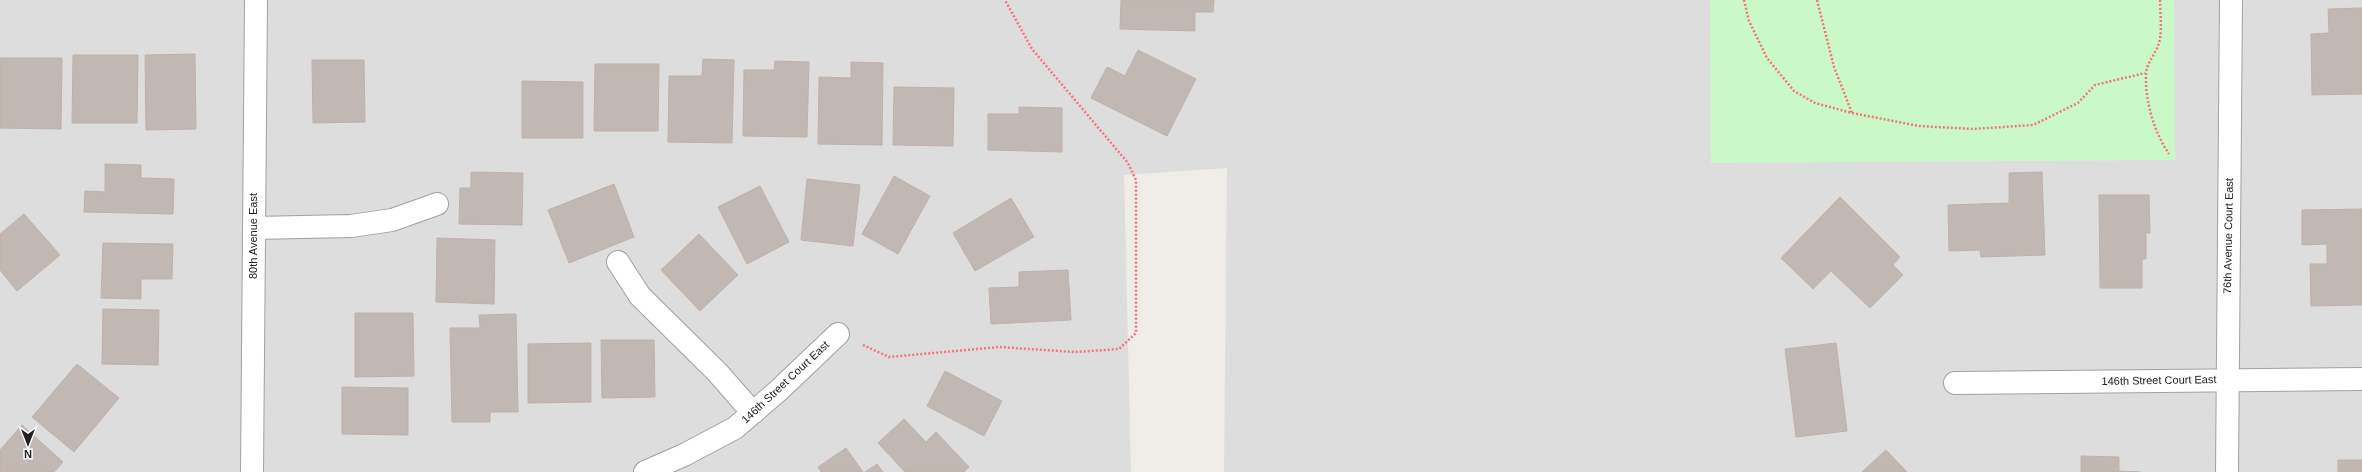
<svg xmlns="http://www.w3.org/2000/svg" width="2362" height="472" viewBox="0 0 2362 472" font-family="Arial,sans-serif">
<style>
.residential{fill:#dedddd}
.park{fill:#cbf8c7}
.building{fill:#c1b7b3;stroke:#c1b0aa}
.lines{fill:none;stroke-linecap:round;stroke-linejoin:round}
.minor-casing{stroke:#a1a1a1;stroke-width:24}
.path{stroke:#f5747c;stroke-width:2.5;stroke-dasharray:2 2;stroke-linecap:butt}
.minor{stroke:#fff;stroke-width:22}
.labels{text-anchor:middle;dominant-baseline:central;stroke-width:3;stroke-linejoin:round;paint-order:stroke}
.street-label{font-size:11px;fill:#202020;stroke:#fff}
</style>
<rect width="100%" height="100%" fill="#f0ece7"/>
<path class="residential" d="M0,0H2362V472H1224L1227,168L1124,175L1131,472H0Z"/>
<path class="park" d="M1710,0H2174L2175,160L1711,163Z"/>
<path class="building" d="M1121,0H1214L1213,12H1195V31L1120,29Z
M2362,8V94L2312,95L2311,34L2329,33L2328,9Z
M1138,50L1196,79L1167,136L1091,98L1107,67L1125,76Z
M195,54L196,129L146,130L145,55Z
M73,55H138L137,123H72Z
M0,58H62L61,129L0,128Z
M703,59L734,60L732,143L668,142L669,76H702Z
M312,60H364L365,122L313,123Z
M775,61L809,62L807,137L743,136L744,70H774Z
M851,62L883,63L882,145L818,144L819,77L851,78Z
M595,64H659L658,131H594Z
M522,81L583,82V138H522Z
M894,87L954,88L953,146L893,145Z
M1019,107L1062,108V152L988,150V114H1019Z
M105,164L141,165V178L174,179L173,214L84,212L85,191L105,192Z
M471,172L523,173L522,225L459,224L460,188H471Z
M2042,172L2045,255L1981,257L1980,250L1949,251L1948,205L2009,203V173Z
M894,176L930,196L898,254L862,234Z
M807,179L860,185L853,246L801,240Z
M614,184L634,237L569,263L548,210Z
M760,186L789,242L747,264L718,207Z
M2099,195H2149L2150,233H2146V259H2142V288H2100Z
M1840,197L1900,257L1893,265L1903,275L1870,308L1831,271L1813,289L1781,258Z
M1011,198L1034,237L975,271L953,233Z
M2362,209V305L2311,306L2310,264H2327V244L2302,245V210Z
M24,214L60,255L17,291L0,270V234Z
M699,234L738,275L700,311L661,270Z
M437,238L495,240L494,304L436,302Z
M103,243L173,244L172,279H141V299L101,298Z
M1068,270L1071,320L991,324L989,288L1019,287V272Z
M103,309L159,310L158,365L102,364Z
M355,313H413L414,376L355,377Z
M516,314L518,412H490V422H452L450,328H480L479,315Z
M601,340H654L655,397L602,398Z
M591,343V402L528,403V344Z
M1836,343L1847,431L1796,437L1785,349Z
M77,364L119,398L74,452L32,417Z
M945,371L1002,401L984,436L927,406Z
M342,387L408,388V435L342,434Z
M904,419L926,442L936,432L969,467L964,472H905L878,443Z
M22,425L63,462L54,472H0V450Z
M846,448L863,472H821L818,467Z
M1886,450L1907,472H1862Z
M2081,456L2119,457V471L2140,472H2081Z
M2338,460H2362V472H2338Z
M877,464L883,472H865Z"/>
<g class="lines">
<defs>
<path id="minor" d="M254,228L351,226L392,220L437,204
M618,262L640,296L717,372L753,413
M1955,383L2362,379
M252,472L256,0
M645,472L684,455L735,428L778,391L838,334
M2227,472L2231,0"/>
</defs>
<use href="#minor" class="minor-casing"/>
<path class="path" d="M1744,0L1749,21L1767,58L1794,91L1815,103L1852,113L1919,126L1973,129L2033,125L2078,103L2095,85L2145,73
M1817,0L1834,67L1852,113
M2160,0C2160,14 2163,33 2158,46C2154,56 2146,64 2146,75C2145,101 2154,132 2169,154
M863,345L889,357L999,347L1075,352L1119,349L1136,333V180L1128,163L1032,49L1005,0"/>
<use href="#minor" class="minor"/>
</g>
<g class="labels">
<g class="street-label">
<text transform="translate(253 236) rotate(-90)">80th Avenue East</text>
<text transform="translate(2228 236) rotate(-89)">76th Avenue Court East</text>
<text transform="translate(2159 380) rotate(-1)">146th Street Court East</text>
<text transform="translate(785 382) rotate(-43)">146th Street Court East</text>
</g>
</g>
<g transform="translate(28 444) rotate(180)" stroke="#ffffff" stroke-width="3" paint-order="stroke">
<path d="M0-3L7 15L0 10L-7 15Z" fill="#202020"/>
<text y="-6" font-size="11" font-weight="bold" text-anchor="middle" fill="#202020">N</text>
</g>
</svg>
